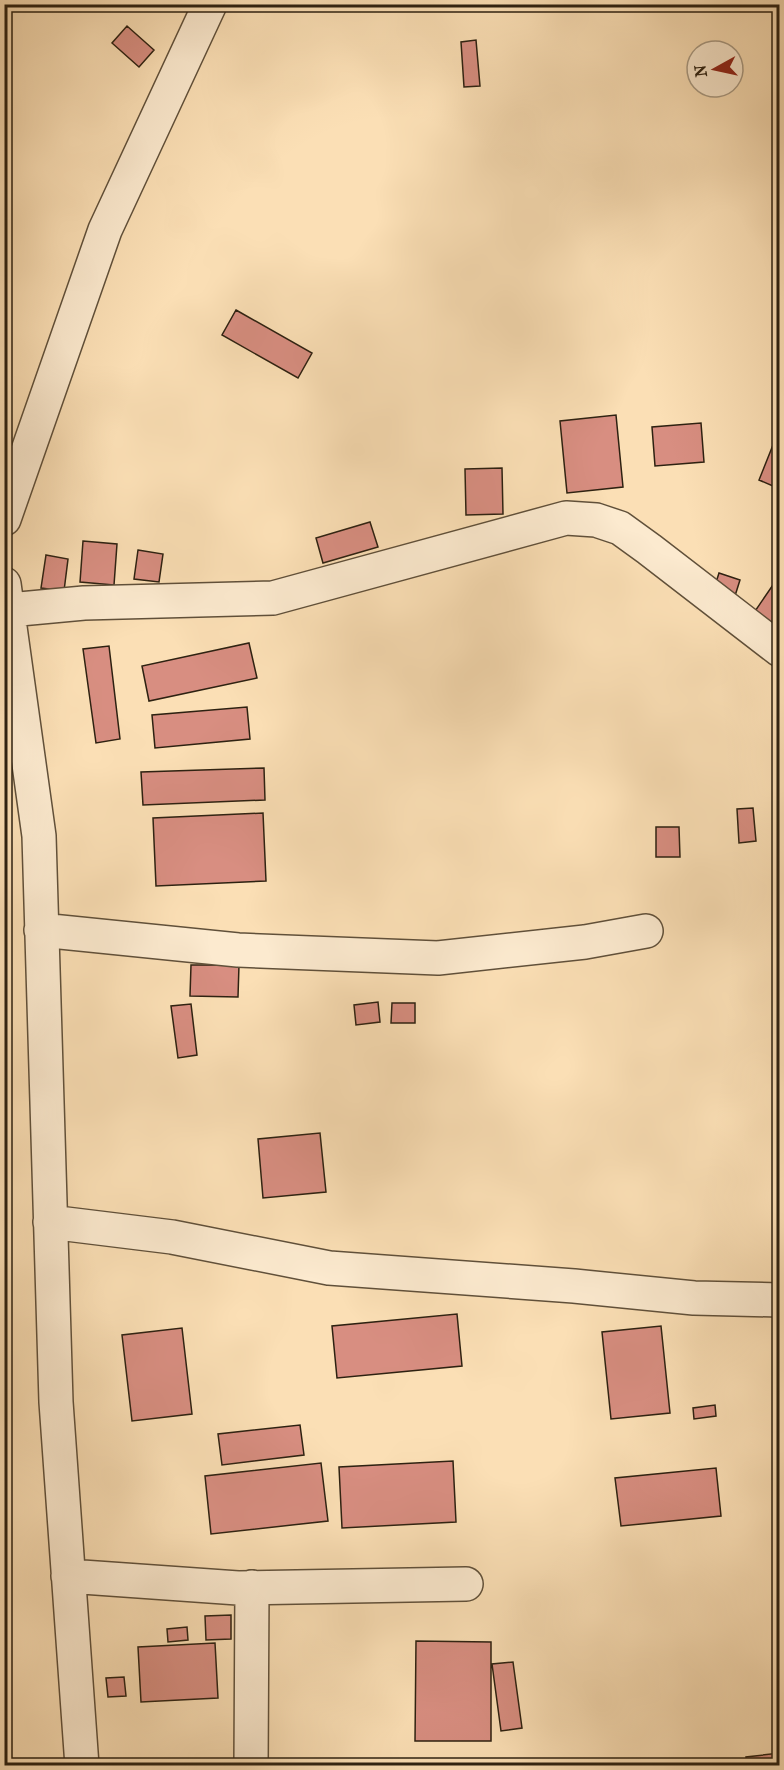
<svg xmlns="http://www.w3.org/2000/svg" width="784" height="1770" viewBox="0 0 784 1770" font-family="'IM FELL French Canon',serif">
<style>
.building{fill:#d88e81;stroke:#2d2111;stroke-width:1.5}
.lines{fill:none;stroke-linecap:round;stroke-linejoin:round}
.minor-casing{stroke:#60503a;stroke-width:36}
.minor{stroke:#fceacf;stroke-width:33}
</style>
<rect width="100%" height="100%" fill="#fbdfb5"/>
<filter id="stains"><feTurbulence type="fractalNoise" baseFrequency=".00333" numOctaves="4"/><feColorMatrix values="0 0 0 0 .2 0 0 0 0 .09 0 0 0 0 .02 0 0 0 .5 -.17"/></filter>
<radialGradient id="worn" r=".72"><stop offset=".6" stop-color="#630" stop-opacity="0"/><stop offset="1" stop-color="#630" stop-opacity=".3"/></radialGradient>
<path class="building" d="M127,26L154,50L139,67L112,43Z
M476,40L480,86L464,87L461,42Z
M236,310L312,353L298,378L222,335Z
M616,415L623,487L567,493L560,421Z
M701,423L704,462L655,466L652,427Z
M777,435L780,436V489L759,480Z
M502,468L503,514L466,515L465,469Z
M370,522L378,547L323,563L316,538Z
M83,541L117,544L114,585L80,582Z
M138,550L163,554L159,582L134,579Z
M46,555L68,559L64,591L41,588Z
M719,573L740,580L734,599L713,592Z
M777,579L780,581V637L751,617Z
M249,643L257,678L149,701L142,666Z
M109,646L120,739L96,743L83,649Z
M247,707L250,739L155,748L152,715Z
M264,768L265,800L143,805L141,772Z
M753,808L756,841L739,843L737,809Z
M263,813L266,881L156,886L153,818Z
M656,827H679L680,857H656Z
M191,965H239L238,997L190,996Z
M378,1002L380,1022L356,1025L354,1005Z
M392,1003H415V1023H391Z
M191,1004L197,1055L178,1058L171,1006Z
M320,1133L326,1192L263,1198L258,1139Z
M457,1314L462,1366L337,1378L332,1326Z
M661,1326L670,1413L611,1419L602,1332Z
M182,1328L192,1414L132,1421L122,1335Z
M715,1405L716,1416L694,1419L693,1408Z
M300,1425L304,1455L222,1465L218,1434Z
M453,1461L456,1522L342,1528L339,1467Z
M321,1463L328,1521L211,1534L205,1476Z
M716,1468L721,1516L621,1526L615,1478Z
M231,1615V1639L206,1640L205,1616Z
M187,1627L188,1640L168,1642L167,1629Z
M416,1641L491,1642V1741H415Z
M215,1643L218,1698L141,1702L138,1647Z
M513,1662L522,1728L501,1731L492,1664Z
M124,1677L126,1696L108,1697L106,1678Z
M780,1753V1766H747L746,1757Z"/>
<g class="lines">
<defs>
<path id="minor" d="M4,519L105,230L210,4
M4,584L39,836L56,1402L82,1766
M9,610L84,603L273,598L566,518L596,520L620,528L649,549L780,650
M41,930L238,950L438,958L585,942L646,931
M50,1222L172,1237L329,1268L574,1286L694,1298L780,1300
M68,1576L238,1588L466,1584
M251,1766L252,1587"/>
</defs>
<use href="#minor" class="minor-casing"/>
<use href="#minor" class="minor"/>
</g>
<rect width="784" height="1770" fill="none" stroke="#fbdfb5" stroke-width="24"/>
<rect x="6" y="6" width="772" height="1758" fill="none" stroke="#2d2111" stroke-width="3"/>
<rect x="12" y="12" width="760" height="1746" fill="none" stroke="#2d2111" stroke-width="1.5"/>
<g transform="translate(715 69) rotate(262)"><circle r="28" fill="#fceacf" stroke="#a99a83" stroke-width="1.5"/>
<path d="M0-4.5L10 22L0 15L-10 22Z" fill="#8f2418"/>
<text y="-9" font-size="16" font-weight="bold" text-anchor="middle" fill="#2d2111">N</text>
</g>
<rect width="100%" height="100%" filter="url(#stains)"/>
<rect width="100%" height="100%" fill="url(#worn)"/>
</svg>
